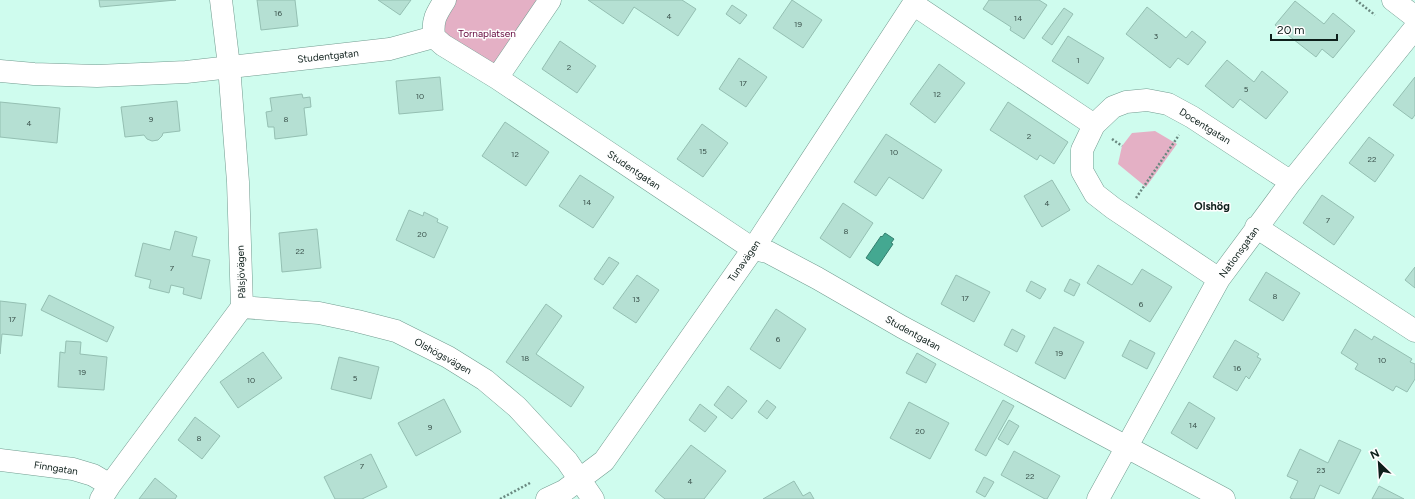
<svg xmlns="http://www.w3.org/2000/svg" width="1415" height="499" viewBox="0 0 1415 499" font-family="Figtree,sans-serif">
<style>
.green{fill:#e4b0c5}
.water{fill:#44a891;stroke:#347f6e}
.building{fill:#b5e0d3;stroke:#94bfb2}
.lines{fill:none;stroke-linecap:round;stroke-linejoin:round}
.minor-casing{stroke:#729c90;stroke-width:23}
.major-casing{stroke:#729c90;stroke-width:23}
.path{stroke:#6a8880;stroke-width:2.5;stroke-dasharray:2 2;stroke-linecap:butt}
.minor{stroke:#fff;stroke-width:22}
.major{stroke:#fff;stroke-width:22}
.labels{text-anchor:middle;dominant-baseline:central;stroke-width:3;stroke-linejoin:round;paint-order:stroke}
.number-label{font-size:8px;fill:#384f49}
.park-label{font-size:10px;fill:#5f0137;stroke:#fefefe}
.street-label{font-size:10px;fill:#0e1f1b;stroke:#fefefe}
.neighbourhood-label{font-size:11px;font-weight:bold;fill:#0e1f1b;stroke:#fefefe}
</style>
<rect width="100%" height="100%" fill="#cffcee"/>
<path class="green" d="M445,0H550L497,78L453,50L436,14Z
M1155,131L1177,144L1146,187L1118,164L1122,146L1132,133Z"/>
<path class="water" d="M885,233L894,239L891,243L893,244L878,266L866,258L881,236L882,237Z"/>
<path class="building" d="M99,0H176L100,7Z
M257,0H295L298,26L261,30Z
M378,0H411L400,15Z
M588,0H682L696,9L678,36L634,7L623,24Z
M792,0L822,20L803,48L773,28Z
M989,0H1039L1047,5L1024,39L1010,30L1011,27L983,9Z
M1295,1L1324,24L1333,13L1355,31L1333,58L1322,49L1316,57L1275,25Z
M732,5L747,15L740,24L726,14Z
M1147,7L1186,38L1192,31L1206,42L1188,65L1178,58L1170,68L1126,34Z
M1064,8L1073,14L1052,45L1042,38Z
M1068,36L1104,58L1088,84L1052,61Z
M560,41L596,66L577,93L542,69Z
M739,58L767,77L746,107L719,89Z
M1227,60L1254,82L1262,71L1288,92L1266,119L1240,99L1233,108L1205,86Z
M939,64L965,83L935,123L910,104Z
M440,77L443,110L399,114L396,81Z
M1415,77V115L1412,119L1393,105Z
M302,94L303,98L310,97L311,107L304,108L307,135L275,139L274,127H268L266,112L272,111L270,98Z
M177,101L180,131L163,133L162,136L158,140L152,141L147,139L144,135L125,137L121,107Z
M0,102L60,108L57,143L0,137Z
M1008,102L1068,142L1054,164L1040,155L1037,160L990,130Z
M505,122L549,152L526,186L482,156Z
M702,124L728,143L703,177L677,159Z
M886,134L942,170L923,199L889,177L876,196L854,182Z
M1369,137L1394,155L1375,182L1349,163Z
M580,175L614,197L593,228L559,206Z
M1052,180L1070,210L1042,227L1024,196Z
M1322,195L1354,217L1334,245L1303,223Z
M843,203L873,223L850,258L820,238Z
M409,210L423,216L424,212L438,219L437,222L448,227L434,258L396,240Z
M317,229L321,268L282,272L279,233Z
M175,231L197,237L192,256L210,260L201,299L183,294L184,288L171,285L169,293L149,288L151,280L135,276L143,243L170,250Z
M609,257L619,263L603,285L594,279Z
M1098,265L1132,285L1142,269L1172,287L1150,322L1087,283Z
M1415,267V288L1405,280Z
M1266,272L1300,293L1283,321L1249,300Z
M637,275L659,290L636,323L613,308Z
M956,275L990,292L974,322L941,304Z
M1070,279L1080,284L1074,296L1064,291Z
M1031,281L1046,289L1040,299L1026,291Z
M49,295L114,327L107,342L41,310Z
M0,301L26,304L22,336L2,334L0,354Z
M546,304L562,316L536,354L584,387L571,407L506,362Z
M776,309L806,329L780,369L750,349Z
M1054,327L1084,342L1065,379L1035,363Z
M1012,329L1025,336L1017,352L1004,345Z
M1355,329L1372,340L1374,336L1412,359L1410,362L1415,364V379L1407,392L1396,386L1393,391L1355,369L1358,364L1341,353Z
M1130,340L1155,353L1147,369L1122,356Z
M1235,340L1259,354L1257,357L1261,359L1249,379L1246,376L1237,391L1213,377Z
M66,341L81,342L80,354L107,357L104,390L58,387L60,352L65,353Z
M263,352L282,378L238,408L220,382Z
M917,353L936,364L926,383L906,373Z
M339,357L379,367L371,399L331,389Z
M728,386L747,401L732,419L714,405Z
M444,399L461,432L416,456L398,423Z
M767,400L776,407L767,419L758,412Z
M1003,400L1014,406L986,456L975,450Z
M909,402L949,423L930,459L890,438Z
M1189,402L1215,418L1197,449L1171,433Z
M700,404L717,417L705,432L689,420Z
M195,417L220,436L202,459L178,440Z
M1009,420L1019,426L1008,445L998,439Z
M1339,440L1361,450L1339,494L1320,485L1314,499H1293L1290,498L1298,481L1287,476L1300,449L1328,463Z
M691,445L726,471L704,499H665L655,491Z
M1014,451L1060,476L1047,499H1045L1001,475Z
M371,454L387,487L362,499H335L324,477Z
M984,477L994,482L985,497L976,492Z
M155,478L177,496L175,499H139Z
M794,481L803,496L810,492L814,499H763Z
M1379,486L1404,499H1372Z"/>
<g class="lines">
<defs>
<path id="minor" d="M913,4L1094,125
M434,37C432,20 436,14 445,0
M0,71L34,74L97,76L186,72L390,49L434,37L443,45L497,78L753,249L768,252L817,278L902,327L1224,499
M497,78L550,0
M1256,227L1415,331
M1219,279L1113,208L1095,194L1082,171V150L1094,125L1113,107L1126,102L1147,100L1168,104L1192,117L1291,182
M242,307L319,313L357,321L396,331L448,357L485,380L517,407L567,461L593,499
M0,460L73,469L93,475L110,485
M101,499L110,485L242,307L238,182L229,66L221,0
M547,499L564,491L604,461L753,249L916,0
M1098,499L1219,279L1291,182L1415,28"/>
<path id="major" d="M1393,0L1415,17"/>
</defs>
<use href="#minor" class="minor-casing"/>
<use href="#major" class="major-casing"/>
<path class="path" d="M1356,0L1375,15
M1112,139L1122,146
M1136,198L1179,135
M500,499L530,483"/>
<use href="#minor" class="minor"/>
<use href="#major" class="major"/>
</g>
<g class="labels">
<g class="number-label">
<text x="278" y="13">16</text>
<text x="669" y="16">4</text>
<text x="1018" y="18">14</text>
<text x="798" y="24">19</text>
<text x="1156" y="36">3</text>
<text x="1078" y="60">1</text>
<text x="569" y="67">2</text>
<text x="743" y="83">17</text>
<text x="1246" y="89">5</text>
<text x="937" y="94">12</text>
<text x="420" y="96">10</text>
<text x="151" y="119">9</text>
<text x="286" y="119">8</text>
<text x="29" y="123">4</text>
<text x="1029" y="136">2</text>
<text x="703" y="151">15</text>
<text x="894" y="152">10</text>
<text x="515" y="154">12</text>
<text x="1372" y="159">22</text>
<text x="587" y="202">14</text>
<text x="1047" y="203">4</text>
<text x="1328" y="220">7</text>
<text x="846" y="231">8</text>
<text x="422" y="234">20</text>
<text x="300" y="251">22</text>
<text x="172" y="268">7</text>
<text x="1275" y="296">8</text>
<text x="965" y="298">17</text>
<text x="636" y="299">13</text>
<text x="1141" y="304">6</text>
<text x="12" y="319">17</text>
<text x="778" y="339">6</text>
<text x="1059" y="353">19</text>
<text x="525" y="358">18</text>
<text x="1382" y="360">10</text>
<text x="1237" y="368">16</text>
<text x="82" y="372">19</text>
<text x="355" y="378">5</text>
<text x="251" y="380">10</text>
<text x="1193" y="425">14</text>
<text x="430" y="427">9</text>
<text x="920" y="431">20</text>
<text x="199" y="438">8</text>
<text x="362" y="466">7</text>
<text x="1321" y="470">23</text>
<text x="1030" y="476">22</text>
<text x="690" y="481">4</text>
</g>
<g class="park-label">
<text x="487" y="33">Tornaplatsen</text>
</g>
<g class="street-label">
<text transform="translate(328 56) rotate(-6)">Studentgatan</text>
<text transform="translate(1205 126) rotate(32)">Docentgatan</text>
<text transform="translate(634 170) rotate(34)">Studentgatan</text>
<text transform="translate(1239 252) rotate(-54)">Nationsgatan</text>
<text transform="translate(744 261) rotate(-55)">Tunavägen</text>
<text transform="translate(241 272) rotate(-92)">Pålsjövägen</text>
<text transform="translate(913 333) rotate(29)">Studentgatan</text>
<text transform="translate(443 356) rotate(29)">Olshögsvägen</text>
<text transform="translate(56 468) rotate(9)">Finngatan</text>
</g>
<g class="neighbourhood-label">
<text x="1212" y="206">Olshög</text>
</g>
</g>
<g transform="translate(1379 463) rotate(335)" stroke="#fefefe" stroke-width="3" paint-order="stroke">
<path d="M0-3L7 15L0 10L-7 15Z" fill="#0e1f1b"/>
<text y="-6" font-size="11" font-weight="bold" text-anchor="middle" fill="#0e1f1b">N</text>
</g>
<path d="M1271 34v6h66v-6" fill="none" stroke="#0e1f1b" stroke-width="2"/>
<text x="1277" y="34" font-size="12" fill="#0e1f1b" stroke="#fefefe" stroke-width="3" paint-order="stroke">20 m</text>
</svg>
